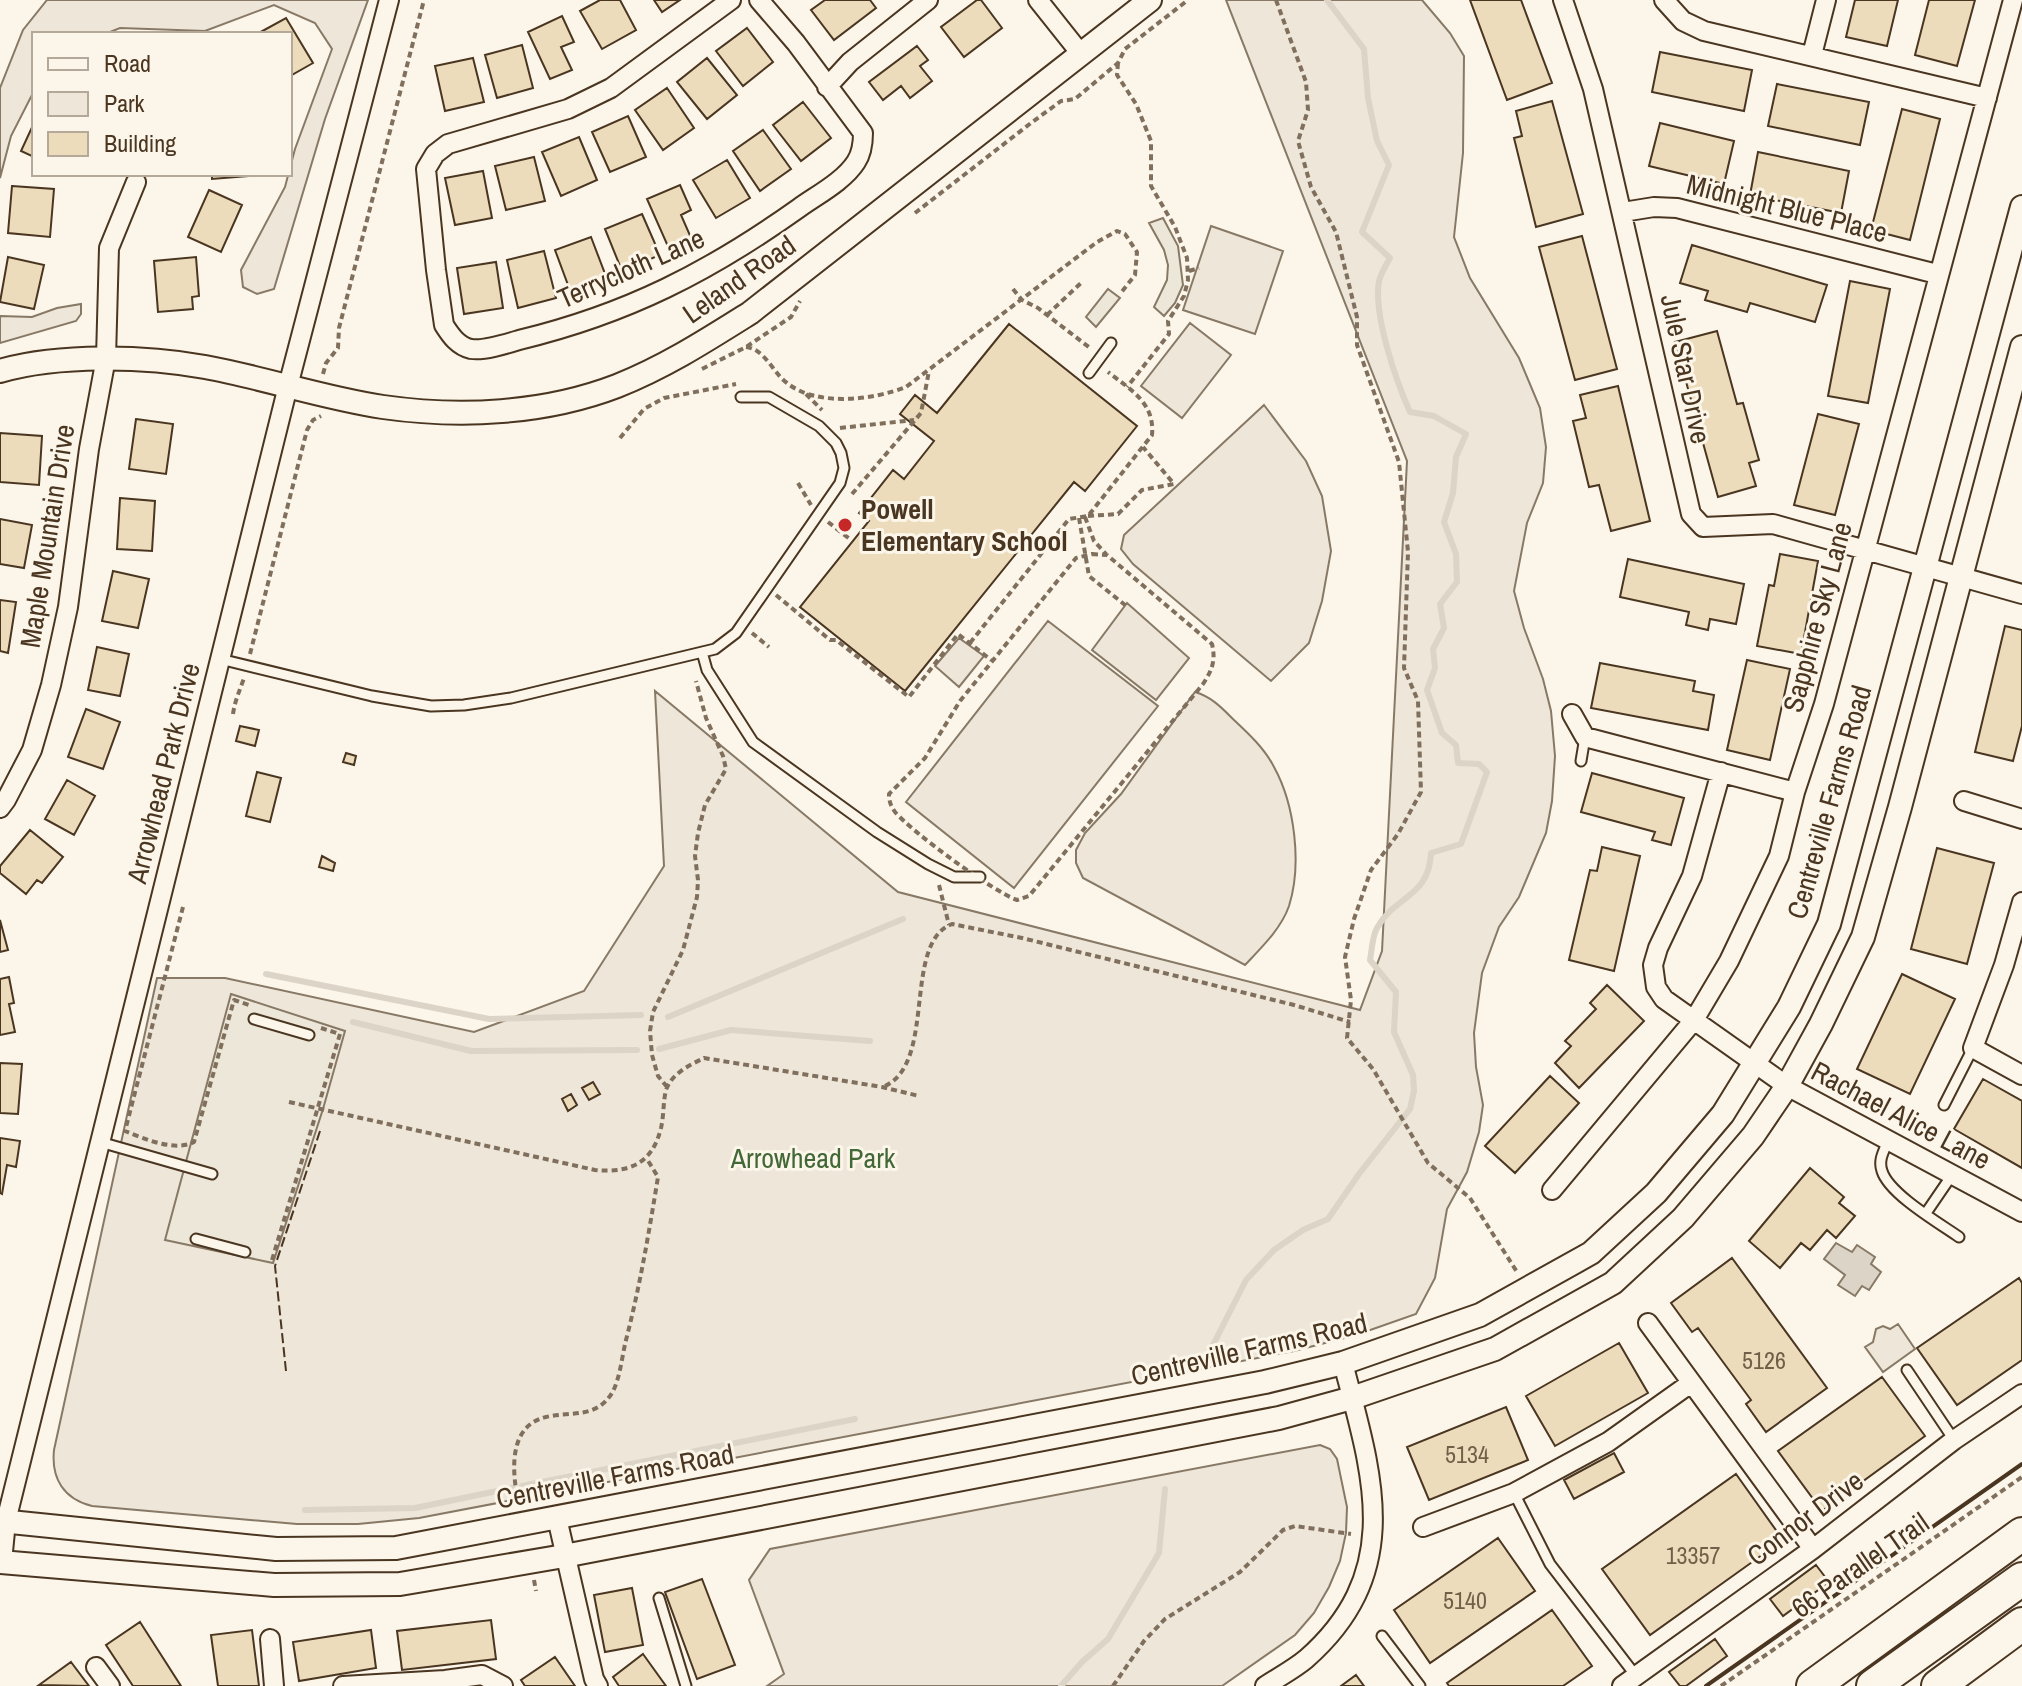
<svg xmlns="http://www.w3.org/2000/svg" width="2022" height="1686" viewBox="0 0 2022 1686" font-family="'Archivo Narrow',sans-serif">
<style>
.green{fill:#ede6d9;stroke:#887966;stroke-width:2}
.parking{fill:#ede7d9;stroke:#887966;stroke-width:2}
.water{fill:#dcd4c6;stroke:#887966;stroke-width:2}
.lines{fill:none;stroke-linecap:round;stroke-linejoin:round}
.stream{stroke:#dcd4c6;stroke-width:6}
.building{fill:#ecdcbc;stroke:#4a3520;stroke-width:2}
.service-casing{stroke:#4a3520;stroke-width:13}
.minor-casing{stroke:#4a3520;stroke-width:22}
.tertiary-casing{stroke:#4a3520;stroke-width:26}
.motorway-casing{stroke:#4a3520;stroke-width:36}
.path{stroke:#7f6f5c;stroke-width:4;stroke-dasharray:6 4;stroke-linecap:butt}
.service{stroke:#fbf6e9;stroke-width:9}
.minor{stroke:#fbf6e9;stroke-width:18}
.tertiary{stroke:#fbf6e9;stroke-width:22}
.motorway{stroke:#fbf6e9;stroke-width:32}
.fence{stroke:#4a3520;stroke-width:2;stroke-dasharray:10 4;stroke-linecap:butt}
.wall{stroke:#4a3520;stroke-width:4}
.poi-dot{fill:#c62828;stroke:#fbf6e9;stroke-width:3}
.labels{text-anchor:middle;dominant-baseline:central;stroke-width:6;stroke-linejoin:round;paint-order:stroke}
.number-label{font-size:24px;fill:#725f47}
.street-label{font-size:28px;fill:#4a3520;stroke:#fbf6e9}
.poi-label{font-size:28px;font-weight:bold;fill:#4a3520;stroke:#fbf6e9;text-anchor:start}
.park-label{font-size:28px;fill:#436837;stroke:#fbf6e9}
</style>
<rect width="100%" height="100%" fill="#fbf6e9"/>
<path class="green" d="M47,0H368L325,119L274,289L257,294L243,287L241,270L285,187L295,149L332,49L315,23L274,5L205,31L120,28L105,34H34V91L11,136L0,178V88L23,30Z
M1226,0H1422L1450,33L1464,56L1463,153L1454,237L1470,278L1519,358L1540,408L1546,447L1543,483L1527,523L1514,591L1524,628L1543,679L1551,711L1555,756L1552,801L1546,833L1519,897L1499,927L1482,973L1474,1033L1476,1067L1483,1105L1479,1132L1467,1172L1447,1209L1435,1278L1416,1314L1356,1335L1294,1351L419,1518L358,1524H297L92,1506C64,1499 51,1479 54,1450L157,978H225L474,1032L584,991L664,866L655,691L898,892L1360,1010L1382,951L1407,461Z
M1211,226L1283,251L1255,334L1183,310Z
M81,304V314L76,321L0,343V316L32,317L57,308Z
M1190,323L1231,355L1182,418L1141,386Z
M1264,405L1306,461L1322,496L1331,551L1322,601L1309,643L1271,681L1133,564L1121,549L1124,535Z
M1127,603L1189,658L1156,700L1092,650Z
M1048,621L1158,706L1014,888L906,802Z
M959,638L984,656L959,687L935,666Z
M1195,692C1212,697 1222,708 1234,720C1249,734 1265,749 1274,767C1295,805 1302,865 1289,906C1281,929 1261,948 1245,965L1083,878L1076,863V850L1085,833L1121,794Z
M1898,1324L1915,1349L1883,1372L1865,1347L1873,1342L1876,1329L1883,1326L1890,1329Z
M1320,1445L1330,1449L1337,1459L1347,1507L1346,1533L1340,1561L1329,1587L1314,1613L1295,1635L1222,1686H767L784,1674L749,1580L770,1549Z"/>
<path class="parking" d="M1163,218L1178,246L1183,285L1175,303L1164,316L1154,307L1167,280L1168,265L1164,250L1149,223Z
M1108,289L1120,298L1096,327L1086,317Z
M231,994L345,1031L323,1109L273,1263L165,1240Z"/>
<path class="water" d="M1836,1243L1852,1252L1857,1245L1875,1257L1871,1264L1881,1272L1869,1290L1862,1286L1855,1296L1838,1285L1845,1275L1824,1259Z"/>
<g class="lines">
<path class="stream" d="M266,974L489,1019L641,1015
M668,1017L903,919
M353,1022L471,1051L637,1050
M659,1049L731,1030L870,1041
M1212,1347L1246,1280L1274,1250L1303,1230L1328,1219L1359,1174L1410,1109L1414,1091L1413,1075L1394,1032L1396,992L1370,960C1372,950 1372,937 1377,928C1395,895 1429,898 1431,853L1461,844L1487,772L1479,764L1458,763L1456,745L1442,733L1427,690L1435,668L1433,649L1444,628L1440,604L1457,582L1456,554L1444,522L1453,493L1456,457L1466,434L1434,416L1410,412C1396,381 1373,314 1379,281C1381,273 1386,265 1390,258L1362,232L1389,165L1377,141L1368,98L1364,49L1327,0
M522,1486L855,1419
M305,1510L415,1508L512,1488
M1061,1686L1082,1662L1108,1639L1159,1553L1165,1489"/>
</g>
<path class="building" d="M600,0H620L636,30L602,49L580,11Z
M654,0H680L662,12Z
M825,0H870L876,8L834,40L811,10Z
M977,0H981L1002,28L964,57L941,27Z
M1470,0H1521L1552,83L1507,100Z
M1855,0H1898L1887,46L1846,37Z
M1929,0H1975L1957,66L1915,55Z
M562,16L574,42L561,47L572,70L550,79L528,32Z
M286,18L313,63L290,76V34H257Z
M747,28L773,62L743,86L716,51Z
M522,45L533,88L497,98L485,55Z
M917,46L928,60L920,66L932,81L910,98L901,86L883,100L869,82Z
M1660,52L1752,70L1744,111L1652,92Z
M473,58L484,102L445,111L435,66Z
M707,58L737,95L707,119L677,82Z
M1777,84L1869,102L1860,145L1768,126Z
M667,88L694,128L663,150L635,110Z
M1552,101L1583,214L1536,227L1514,138L1522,136L1516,111Z
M803,102L831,138L801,161L773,125Z
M1902,109L1940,119L1910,240L1871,230Z
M628,116L646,157L610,172L592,132Z
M34,123V157L21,151Z
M1660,123L1734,141L1724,184L1649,166Z
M763,130L791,169L760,191L733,151Z
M579,137L597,180L561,196L542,152Z
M1758,152L1849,171L1841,213L1750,195Z
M534,157L545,201L506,210L495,166Z
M727,160L750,198L716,218L693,180Z
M483,171L492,218L455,225L445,178Z
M212,174H248V176L212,179Z
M680,185L691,210L681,215L692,240L670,251L647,199Z
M12,186L54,189L50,237L8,233Z
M209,190L242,205L221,252L188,237Z
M642,214L660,255L622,271L605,229Z
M1582,236L1617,369L1575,380L1539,247Z
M591,237L607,279L571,293L555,250Z
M1692,245L1827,285L1815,322L1750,303L1747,312L1705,300L1708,291L1680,283Z
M544,251L556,298L518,308L507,260Z
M8,257L44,265L34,309L0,302Z
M196,257L199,296L192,297L193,309L158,312L154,261Z
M496,262L503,308L464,314L457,268Z
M1850,281L1890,289L1868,403L1828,396Z
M1009,324L1137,426L1085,491L1074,482L905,691L800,607L869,521L859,513L893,470L904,479L934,441L900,414L915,395L937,413Z
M1717,331L1737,404L1743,403L1759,460L1749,463L1756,486L1718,497L1675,342Z
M1618,386L1650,521L1611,531L1599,485L1589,487L1573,421L1586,418L1580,395Z
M1818,414L1859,424L1835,515L1794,505Z
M136,419L173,424L166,474L129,469Z
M0,433L42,436L39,485L0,482Z
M120,498L155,501L152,551L117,549Z
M0,519L32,525L24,568L0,564Z
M1780,554L1818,561L1801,654L1757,646L1769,585L1774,586Z
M1628,559L1744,584L1736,624L1710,619L1708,630L1686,625L1689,612L1620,597Z
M113,571L149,579L138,628L102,621Z
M0,600L16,602L8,653L0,651Z
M2005,626L2022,630V726L2013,761L1975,752Z
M97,647L129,654L120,696L88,690Z
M1747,660L1790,669L1770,760L1727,750Z
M1600,663L1695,681L1693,691L1714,695L1708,730L1591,708Z
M86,709L120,722L103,769L68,757Z
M240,726L259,730L255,746L236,741Z
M346,753L356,756L354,765L343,762Z
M257,772L281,778L270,822L246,816Z
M1592,773L1684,798L1671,845L1652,840L1655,832L1581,812Z
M67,780L95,796L74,835L45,819Z
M30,830L63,857L42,883L37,880L26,894L0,873V866Z
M1602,847L1640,856L1614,971L1569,960L1590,870L1597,871Z
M1937,848L1994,863L1967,964L1911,949Z
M322,856L335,863L333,871L319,867Z
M0,920L8,950L0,952Z
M1902,974L1955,999L1910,1094L1857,1069Z
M9,977L14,1003L9,1004L15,1032L0,1035V979Z
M1607,985L1644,1021L1579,1088L1555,1063L1571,1046L1565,1041L1596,1009L1590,1003Z
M0,1063L22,1064L18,1114L0,1113Z
M1550,1076L1579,1103L1515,1173L1485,1146Z
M1983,1079L2022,1101V1168L1954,1129Z
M593,1082L600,1094L589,1100L582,1088Z
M571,1094L577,1105L568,1111L562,1099Z
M0,1138L20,1141L16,1167L7,1165L2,1194L0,1193Z
M1810,1168L1844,1197L1839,1203L1855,1216L1836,1238L1827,1230L1810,1250L1801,1243L1780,1268L1749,1241Z
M1732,1258L1827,1388L1766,1432L1746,1404L1751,1400L1698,1328L1692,1332L1671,1303Z
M2019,1278L2022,1283V1360L1957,1405L1917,1348Z
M1619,1343L1648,1393L1555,1446L1526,1396Z
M1882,1377L1925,1436L1822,1511L1778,1451Z
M1506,1407L1528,1460L1429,1500L1407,1447Z
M1614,1453L1624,1472L1574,1499L1564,1480Z
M1736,1474L1783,1540L1650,1635L1602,1569Z
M1498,1538L1535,1591L1430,1663L1394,1610Z
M1816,1565L1829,1582L1783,1616L1770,1599Z
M702,1579L735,1665L697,1679L665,1592Z
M632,1588L643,1645L605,1652L594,1595Z
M1552,1610L1592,1666L1563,1686H1449L1447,1683Z
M491,1620L496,1659L402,1670L397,1631Z
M140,1622L181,1686H133L106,1645Z
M252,1630L259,1686H218L211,1635Z
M371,1630L376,1668L299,1681L293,1642Z
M1715,1639L1727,1656L1686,1686H1680L1669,1672Z
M643,1654L666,1686H619L613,1677Z
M555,1657L575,1686H525L521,1680Z
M71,1662L89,1686L39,1685Z
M1356,1675L1364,1686H1341Z"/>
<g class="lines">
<defs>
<path id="service" d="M1089,373L1111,343
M702,652L707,670L753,742L877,832L928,864L954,877H980
M220,659L372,696L431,706L464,705L511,698L715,649L736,633L840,483L844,468L841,453L836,443L819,426L769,397H741
M1581,761L1585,737
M254,1019L309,1035
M1944,1105L1973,1048
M1888,1141C1884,1151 1878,1160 1882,1171C1889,1194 1939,1223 1959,1237
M100,1142L212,1174
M1926,1213L1952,1175
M196,1239L245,1252
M1907,1370L1954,1440
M1514,1493L1550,1564L1636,1676
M659,1598L686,1686
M1382,1636L1420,1686"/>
<path id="minor" d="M731,0L611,88L568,109L448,144L435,154L426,169L436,270L444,325C451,336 458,346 471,349C484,351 506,344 519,340C627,314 709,272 799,208C817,195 844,181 856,162C862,153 863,144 863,133L796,43L759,0
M1038,0L1081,54
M1563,0L1593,89L1691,514L1703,527L1773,524L2022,594
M1664,0L1683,21L1704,31L1987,98
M1812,55L1826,0
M827,87L850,62L928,0
M1623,212L1654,207L1677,208L1937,274
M1572,714L1585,737L1795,792
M1721,772L1692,876L1658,948L1653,965L1656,987L1664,999L1787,1086L2022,1212
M1964,801L2022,819
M0,808L6,800L32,750L51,685L68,607L89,449L106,358L109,248L136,182
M2022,902L2004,965L1973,1048L2022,1075
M1552,1190L1694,1020L1729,961L1779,856L1795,792L1824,704L2013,0
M1648,1323L1813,1549
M557,1518L594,1679L598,1686
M1423,1527L1514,1493L1608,1442L1691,1383
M2,1562L6,1521L288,386L389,0
M270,1639L274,1686
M96,1667L110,1686
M343,1686L445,1680L482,1675L503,1686
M1265,1686C1279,1677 1294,1669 1306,1659C1406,1571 1372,1474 1343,1363
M1622,1686L1813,1549L1954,1440L2022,1394"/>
<path id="tertiary" d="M0,371C58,354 145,356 205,367C265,378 323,398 383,407C460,418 544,414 617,386C665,367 707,340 750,313L1150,0
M0,1521L276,1549L396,1548L1265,1382L1343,1363L1480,1315L1591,1253L1656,1193L1723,1114L1789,1007L1829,924L2022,207
M0,1562L274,1585L400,1584L564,1556L1279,1418L1352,1398L1495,1349L1613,1283L1683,1218L1753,1136L1787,1086L1821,1024L1863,937L1900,807L2022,347"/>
<path id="motorway" d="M1813,1686L2022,1534
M1873,1686L2022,1579
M1938,1686L2022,1624"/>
</defs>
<use href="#service" class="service-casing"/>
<use href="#minor" class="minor-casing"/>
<use href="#tertiary" class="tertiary-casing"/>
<use href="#motorway" class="motorway-casing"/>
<path class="path" d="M1276,0L1306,82L1308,110L1298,141L1311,187L1336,232L1357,317V345L1399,462L1408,552L1404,668L1418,701L1421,792L1398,834L1371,870L1354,919L1345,957L1351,1000L1347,1038L1373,1069L1428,1163L1470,1198L1517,1272
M1118,63L1117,75L1136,104L1151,141V186L1175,227L1187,258L1188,280L1184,296L1168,321L1169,334L1127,387
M915,213L1031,123L1061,101L1075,99L1118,63L1125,49L1188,0
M1189,271L1199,268
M1013,289L1022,300L1038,308L1090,348
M1047,315L1082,282
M746,347C765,349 773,373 787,383C817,407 873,400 906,387L1097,242L1117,231L1125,234L1137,252L1135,275L1120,294
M702,369L746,347L791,317L800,301
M323,374L326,363L338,348L339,328L424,0
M806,394L822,410
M840,428L914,420
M620,438L644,409L664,398L736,384
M798,483L811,505
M852,494L921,413L929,371
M1088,516L1118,514L1142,490L1174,484L1143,447
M1085,517L1094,541L1106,554
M1079,518L1089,576L1125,605
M828,522L851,540
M1092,554L1107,555L1212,644C1216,661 1212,670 1203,684L1029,896L1017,900C992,891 912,832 895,812C891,806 889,802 889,794L925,758L960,701L1076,558Z
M776,595L830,640H836L909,697L958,634L991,660
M752,633L769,647
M970,643L1069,519L1088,516L1152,435C1155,403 1131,390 1108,372
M250,654L307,430L313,420L321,416
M233,714C235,700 240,690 244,678
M939,885L949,925
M183,907L125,1131C145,1139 174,1152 194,1142L234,1000L252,1006
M885,1086C937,1062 902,943 952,924L1022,938L1294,1005L1350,1022
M667,1087L658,1076L652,1055L650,1031L653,1012L683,950L697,897L698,880L695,856L698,833L705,805L726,769L723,756L706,718L696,681
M289,1102L595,1170C630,1173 652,1164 661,1128C664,1115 663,1102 666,1090C672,1073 690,1065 704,1058L882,1087L919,1096
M272,1260L340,1034L321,1028
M519,1505C512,1474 507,1426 546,1417C571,1411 596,1419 612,1393C620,1379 622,1356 626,1340C640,1286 649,1232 658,1177L647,1159
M534,1580L536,1591
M1113,1686L1144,1641L1165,1619L1240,1572L1283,1530L1295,1526L1351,1534
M1721,1686L2022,1477"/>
<use href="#service" class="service"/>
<use href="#minor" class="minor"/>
<use href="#tertiary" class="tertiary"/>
<use href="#motorway" class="motorway"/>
<path class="fence" d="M286,1371L275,1266L320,1131"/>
<path class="wall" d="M1706,1686L2022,1464"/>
</g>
<circle class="poi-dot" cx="845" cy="525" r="8"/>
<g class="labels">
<g class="number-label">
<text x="1764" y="1360">5126</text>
<text x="1467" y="1454">5134</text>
<text x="1693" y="1555">13357</text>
<text x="1465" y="1600">5140</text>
</g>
<g class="street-label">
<text transform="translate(1787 208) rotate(14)">Midnight Blue Place</text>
<text transform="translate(631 268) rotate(-24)">Terrycloth Lane</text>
<text transform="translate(739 279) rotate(-35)">Leland Road</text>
<text transform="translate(1686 369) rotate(78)">Jule Star Drive</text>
<text transform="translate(47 536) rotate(-81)">Maple Mountain Drive</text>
<text transform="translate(1817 617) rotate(-75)">Sapphire Sky Lane</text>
<text transform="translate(163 773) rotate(-76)">Arrowhead Park Drive</text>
<text transform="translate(1829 802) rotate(-74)">Centreville Farms Road</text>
<text transform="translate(1901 1115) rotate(28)">Rachael Alice Lane</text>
<text transform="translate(1249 1349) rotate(-13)">Centreville Farms Road</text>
<text transform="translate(615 1476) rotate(-11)">Centreville Farms Road</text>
<text transform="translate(1805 1518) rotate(-37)">Connor Drive</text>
<text transform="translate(1860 1565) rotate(-35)">66 Parallel Trail</text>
</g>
<g class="poi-label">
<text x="861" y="509">Powell<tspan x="861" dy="32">Elementary School</tspan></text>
</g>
<g class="park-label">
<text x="813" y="1158">Arrowhead Park</text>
</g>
</g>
<rect x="32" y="32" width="260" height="144" fill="#fbf6e9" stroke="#b4a999" stroke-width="2"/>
<rect x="48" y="58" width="40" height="12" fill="#fbf6e9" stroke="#b4a999" stroke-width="2"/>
<text x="104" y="72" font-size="24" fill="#4a3520">Road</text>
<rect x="48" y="92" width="40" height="24" fill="#ede6d9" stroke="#b4a999" stroke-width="2"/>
<text x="104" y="112" font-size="24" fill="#4a3520">Park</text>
<rect x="48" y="132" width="40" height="24" fill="#ecdcbc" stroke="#b4a999" stroke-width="2"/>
<text x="104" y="152" font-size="24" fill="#4a3520">Building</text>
</svg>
